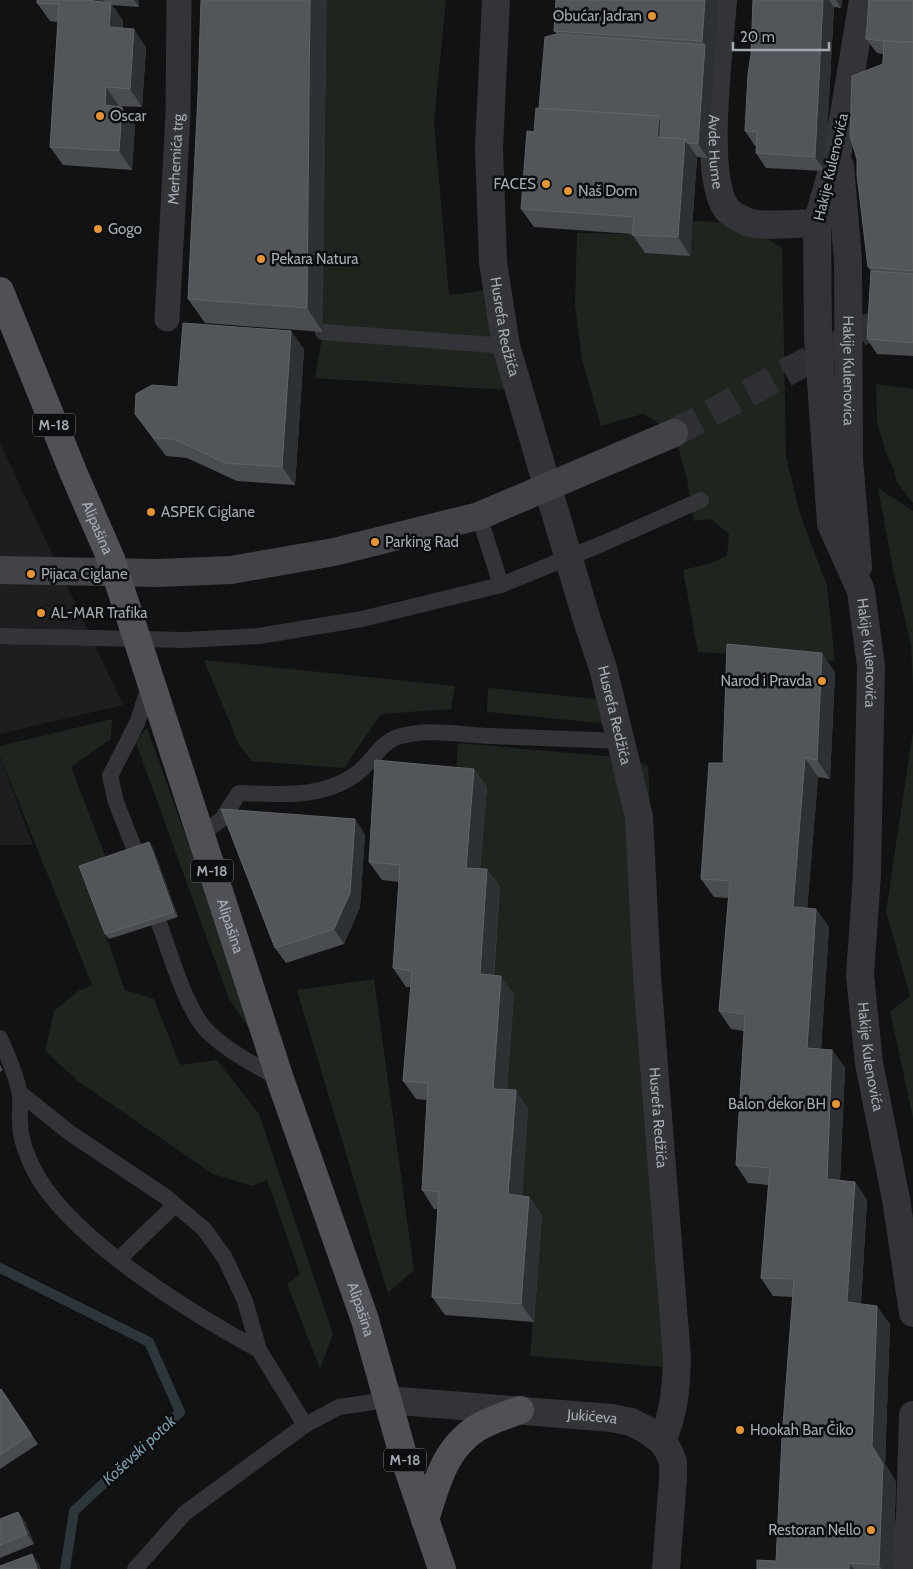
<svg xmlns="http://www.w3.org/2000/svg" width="913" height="1569" viewBox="0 0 913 1569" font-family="Cabin,sans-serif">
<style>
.built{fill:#1d1e20}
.green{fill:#1e251e}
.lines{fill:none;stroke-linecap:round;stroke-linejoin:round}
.stream{stroke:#2c363b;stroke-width:10}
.secondary-tunnel{stroke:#2e3033;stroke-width:28;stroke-dasharray:28 14;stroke-linecap:butt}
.service{stroke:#333438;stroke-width:16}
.pedestrian{stroke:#333438;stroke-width:25}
.minor{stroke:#333438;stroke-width:28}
.tertiary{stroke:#333438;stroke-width:28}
.secondary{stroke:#414347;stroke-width:28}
.primary{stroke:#4f5156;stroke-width:28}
.wall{fill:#494c50}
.shaded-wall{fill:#2e3133}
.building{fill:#52565b;stroke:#5f6369}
.poi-dot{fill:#e89334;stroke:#0c0d0e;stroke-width:2}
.labels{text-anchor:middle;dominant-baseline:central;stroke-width:5;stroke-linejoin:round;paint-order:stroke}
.shield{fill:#0c0d0e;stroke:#767b82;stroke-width:1}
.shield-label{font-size:14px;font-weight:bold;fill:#a3aab3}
.poi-label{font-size:15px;fill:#a3aab3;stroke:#0c0d0e;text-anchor:start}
.street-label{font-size:15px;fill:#a3aab3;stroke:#0c0d0e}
.water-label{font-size:16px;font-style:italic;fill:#7b9cad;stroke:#0c0d0e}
</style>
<rect width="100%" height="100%" fill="#111213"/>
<path class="built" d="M0,443L123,705L0,734Z
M0,757L33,845H0Z"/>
<path class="green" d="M327,0H446L434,122L449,295L497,289L523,391L315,378L323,332Z
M630,217L746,224L782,248L786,456L800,514L827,586L835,661L698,652L683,570L708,564L727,556L729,534L711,519L694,521L687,479L674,433L643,414L601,426L582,360L575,305L577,233L629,234Z
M876,384L913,389V503L896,481L894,470L886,453L877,421Z
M878,488L913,511V688L911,645L893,569Z
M204,660L455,686L451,709L381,714L344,768L252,761L239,745Z
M488,688L626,702L630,726L487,712Z
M112,719L111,739L71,767L108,863L83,871L125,990L154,999L180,1065L217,1060L259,1114L333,1334L320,1369L287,1284L300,1274L267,1180L252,1186L213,1174L79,1082L45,1051L54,1011L78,991L92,985L0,756V746Z
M147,728L260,1044L229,999L135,740Z
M913,731V1118L890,1011L910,996L886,911Z
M458,743L627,758L648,766L680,1343L663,1367L530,1356L542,1215L521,1213L506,1107L514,994L492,993L500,888L479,886L455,784Z
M374,979L414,1270L388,1293L297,990Z"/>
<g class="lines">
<path class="stream" d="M0,1268L149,1342L180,1412L74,1511L65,1569"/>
<path class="secondary-tunnel" d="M674,433L913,304"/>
<path class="service" d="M323,332L506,346
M479,516L501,585
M0,636L184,640L259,636L362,619L501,585L604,543L701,500
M201,835L222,819L239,793C280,794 322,799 356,774C373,762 380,741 401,736C432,728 460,735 491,736C534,738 577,739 620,741
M136,853L116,802L110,776L137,723L150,684
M159,923C170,953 186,1010 208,1032C229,1052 255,1065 280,1079
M0,1038C7,1055 16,1073 19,1091C22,1101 19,1112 20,1122C20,1133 24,1148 29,1159C58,1233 190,1312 259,1350
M20,1093L70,1133L166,1197L204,1229L225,1258L245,1301L259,1350L305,1425
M119,1259L175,1205
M135,1569L185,1513L305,1425L339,1407L387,1400"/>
<path class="pedestrian" id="s1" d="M167,319L178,115L179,0"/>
<g class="minor">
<path id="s2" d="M496,0L489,147L493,262L506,346L586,617L603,668L639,817L647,976L677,1359C676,1389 674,1413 662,1441"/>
<path id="s3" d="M723,0C720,45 702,173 726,208C729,213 739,218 745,221C760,228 798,223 817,223"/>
<path id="s4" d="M863,0L838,150L817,223L818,338L831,524L861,591L871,666L867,874L860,975L869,1063L896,1199L913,1313"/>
<path id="s5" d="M840,166L848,260L849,459L858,567"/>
<path d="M904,1569L910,1517L913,1415"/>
</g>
<path class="tertiary" id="s6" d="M387,1400L612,1418L631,1422L645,1429L662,1441L668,1450L673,1462V1478L666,1569"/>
<path class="secondary" d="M0,570L157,573L231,570L334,552L479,516L674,433"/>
<g class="primary">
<path id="s7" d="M0,291L74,474L111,559L280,1079L365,1320L402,1451L442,1569"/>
<path d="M425,1520C436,1485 444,1449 477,1428C490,1420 506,1415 520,1410"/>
</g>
</g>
<path class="wall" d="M37,0H139V7L112,5L123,21V28L146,47L142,107L119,106L135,125L132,170L63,165L50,147L58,22L50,21L37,3Z
M556,0H719L708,158L697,157L690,256L645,253L632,234L534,227L521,209L539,108L557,34L554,31Z
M753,0H842L841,8L834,7L825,171L766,168L756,153V146H755L745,131L751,55Z
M913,0V356L877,354L867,339L871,271L868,267L883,54L877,53L866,39Z
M198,94L323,332L205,323L188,299Z
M304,349L295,485L237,481L187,458L166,456L148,432L135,414L178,387Z
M835,672L830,779L818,777L807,908L816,909L829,927L821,1049L832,1050L845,1068L840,1181L855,1182L867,1200L861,1304L890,1324L885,1464L896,1482L893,1569H757L776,1561L793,1297L773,1296L761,1278L768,1185L748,1183L736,1165L744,1031L731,1029L719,1011L728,898L714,897L701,879L723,763Z
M474,769L487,787L480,869H487L500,887L494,975L514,994L507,1090L528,1108L522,1196L529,1197L542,1215L534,1322L445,1315L432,1297L438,1209H434L422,1190L427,1100L416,1099L403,1081L411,987H406L393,968L399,882L382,880L369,862Z
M365,834L360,907L344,944L286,963L275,948Z
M149,842L153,848L178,917L109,939L105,934Z
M0,1065L3,1070L0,1072Z
M1,1389L38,1444L0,1469V1390Z
M18,1512L25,1522L34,1544L0,1558V1519Z"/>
<path class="shaded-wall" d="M92,0H103L106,4L92,1Z
M134,0H139V7Z
M310,0H327L323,332L307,308Z
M705,0H719L715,60L702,41Z
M823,0H829L834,7L825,171L815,157Z
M836,0H842L841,8Z
M111,3L123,21L122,45L109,27Z
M134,29L146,47L142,107L130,89Z
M705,45L715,60L708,158L698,144Z
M106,87L119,106L118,124L105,105Z
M122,107L135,125L132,170L119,151Z
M659,116L672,134L671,141L657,137Z
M685,139L697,157L690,256L678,237Z
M291,331L304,349L295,485L282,467Z
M822,653L835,672L830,779L817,760Z
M805,758L818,777L806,925L793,907Z
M474,769L487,787L479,886L466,868Z
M355,819L365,834L360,907L344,944L334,929Z
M149,842L153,848L178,917L174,912Z
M487,869L500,887L492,993L480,974Z
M816,909L829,927L820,1066L807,1048Z
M501,976L514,994L506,1107L493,1089Z
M832,1050L845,1068L839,1197L827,1179Z
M516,1090L528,1108L521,1213L508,1194Z
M855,1182L867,1200L860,1320L847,1302Z
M529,1197L542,1215L534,1322L521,1304Z
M877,1306L890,1324L885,1464L896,1482L893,1569H882L879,1565L872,1446Z
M18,1512L25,1522L34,1544L27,1534Z
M32,1554L39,1564L41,1569H37Z
M849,1563L854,1569H849Z"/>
<path class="building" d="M37,0H92V1L111,3L109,27L134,29L130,89L106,87L105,105L122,107L119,151L50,147L59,4L37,3Z
M201,0H310L307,308L188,299L198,94Z
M556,0H705L702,41L554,31Z
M753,0H823L815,157L756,153L757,132L745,131L748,74L751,55Z
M869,0H913V42H894L866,39Z
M557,34L705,45L698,144L687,143L685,139L660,137L661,120L659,116L539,108L545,37Z
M884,41L913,42V271L868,267L857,175V159L850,136L852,76L883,64Z
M536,108L659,116L657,137L685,139L678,237L632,235L634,217L521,209L527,131L534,132Z
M871,271L913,274V343L867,339Z
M183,323L291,331L282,467L225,463L174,439L154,438L135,414L136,394L152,385L178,387Z
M727,644L822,653L817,760L805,758L793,907L816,909L807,1048L832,1050L827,1179L855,1182L847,1302L877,1306L872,1446L883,1464L879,1565L849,1563V1569H757V1560L776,1561L782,1438L794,1279L761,1278L770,1168L736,1165L745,1014L719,1011L730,881L701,879L709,763H723Z
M375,760L474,769L466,868L487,869L480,974L501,976L493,1089L516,1090L508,1194L529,1197L521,1304L432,1297L439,1192L422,1190L428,1083L403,1081L412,971L393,968L400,865L369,862Z
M221,809L355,819L350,893L334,929L275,948Z
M149,842L174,912L105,934L79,866Z
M1,1389L31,1434L0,1455V1390Z
M18,1512L27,1534L0,1545V1519Z
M32,1554L37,1569H0V1566Z"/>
<g class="poi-dot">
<circle cx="652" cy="16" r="5"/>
<circle cx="100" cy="116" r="5"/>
<circle cx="546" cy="184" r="5"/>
<circle cx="568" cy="191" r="5"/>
<circle cx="98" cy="229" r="5"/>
<circle cx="261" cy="259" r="5"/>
<circle cx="151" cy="512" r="5"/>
<circle cx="375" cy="542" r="5"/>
<circle cx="31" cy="574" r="5"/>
<circle cx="41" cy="613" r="5"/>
<circle cx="822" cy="681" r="5"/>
<circle cx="836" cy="1104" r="5"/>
<circle cx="740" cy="1430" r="5"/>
<circle cx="871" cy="1530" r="5"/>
</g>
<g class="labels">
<g class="shield">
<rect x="33" y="413.5" width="42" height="23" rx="4"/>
<rect x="191" y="859.5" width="42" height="23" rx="4"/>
<rect x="384" y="1448.5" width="42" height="23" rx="4"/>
</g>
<g class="shield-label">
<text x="54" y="425">M-18</text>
<text x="212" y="871">M-18</text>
<text x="405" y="1460">M-18</text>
</g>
<g class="poi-label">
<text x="642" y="16" text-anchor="end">Obućar Jadran</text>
<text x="110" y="116">Oscar</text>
<text x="536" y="184" text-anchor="end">FACES</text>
<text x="578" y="191">Naš Dom</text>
<text x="108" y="229">Gogo</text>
<text x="271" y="259">Pekara Natura</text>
<text x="161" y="512">ASPEK Ciglane</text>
<text x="385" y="542">Parking Rad</text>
<text x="41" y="574">Pijaca Ciglane</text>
<text x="51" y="613">AL-MAR Trafika</text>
<text x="812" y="681" text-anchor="end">Narod i Pravda</text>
<text x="826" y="1104" text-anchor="end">Balon dekor BH</text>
<text x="750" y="1430">Hookah Bar Čiko</text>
<text x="861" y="1530" text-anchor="end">Restoran Nello</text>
</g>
<g class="street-label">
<text stroke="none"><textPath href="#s3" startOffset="152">Avde Hume</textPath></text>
<text stroke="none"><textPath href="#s1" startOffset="160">Merhemića trg</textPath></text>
<text transform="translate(831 167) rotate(-77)">Hakije Kulenovića</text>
<text stroke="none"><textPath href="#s2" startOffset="328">Husrefa Redžića</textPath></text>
<text stroke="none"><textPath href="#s5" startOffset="205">Hakije Kulenovica</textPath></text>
<text stroke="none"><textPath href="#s7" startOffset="256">Alipašina</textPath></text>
<text stroke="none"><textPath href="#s4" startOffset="665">Hakije Kulenovića</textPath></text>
<text stroke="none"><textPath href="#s2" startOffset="732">Husrefa Redžića</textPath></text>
<text stroke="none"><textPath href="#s7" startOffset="676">Alipašina</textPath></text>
<text stroke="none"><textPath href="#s4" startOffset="1070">Hakije Kulenovića</textPath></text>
<text stroke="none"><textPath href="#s2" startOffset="1138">Husrefa Redžića</textPath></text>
<text stroke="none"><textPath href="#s7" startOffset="1081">Alipašina</textPath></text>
<text stroke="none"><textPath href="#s6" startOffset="206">Jukićeva</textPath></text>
</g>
<g class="water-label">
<text transform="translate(139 1450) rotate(-43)">Koševski potok</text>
</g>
</g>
<path d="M733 42v8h96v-8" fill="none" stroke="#a3aab3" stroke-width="2.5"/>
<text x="740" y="42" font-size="15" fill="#a3aab3" stroke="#0c0d0e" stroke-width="4" paint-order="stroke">20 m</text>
</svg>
